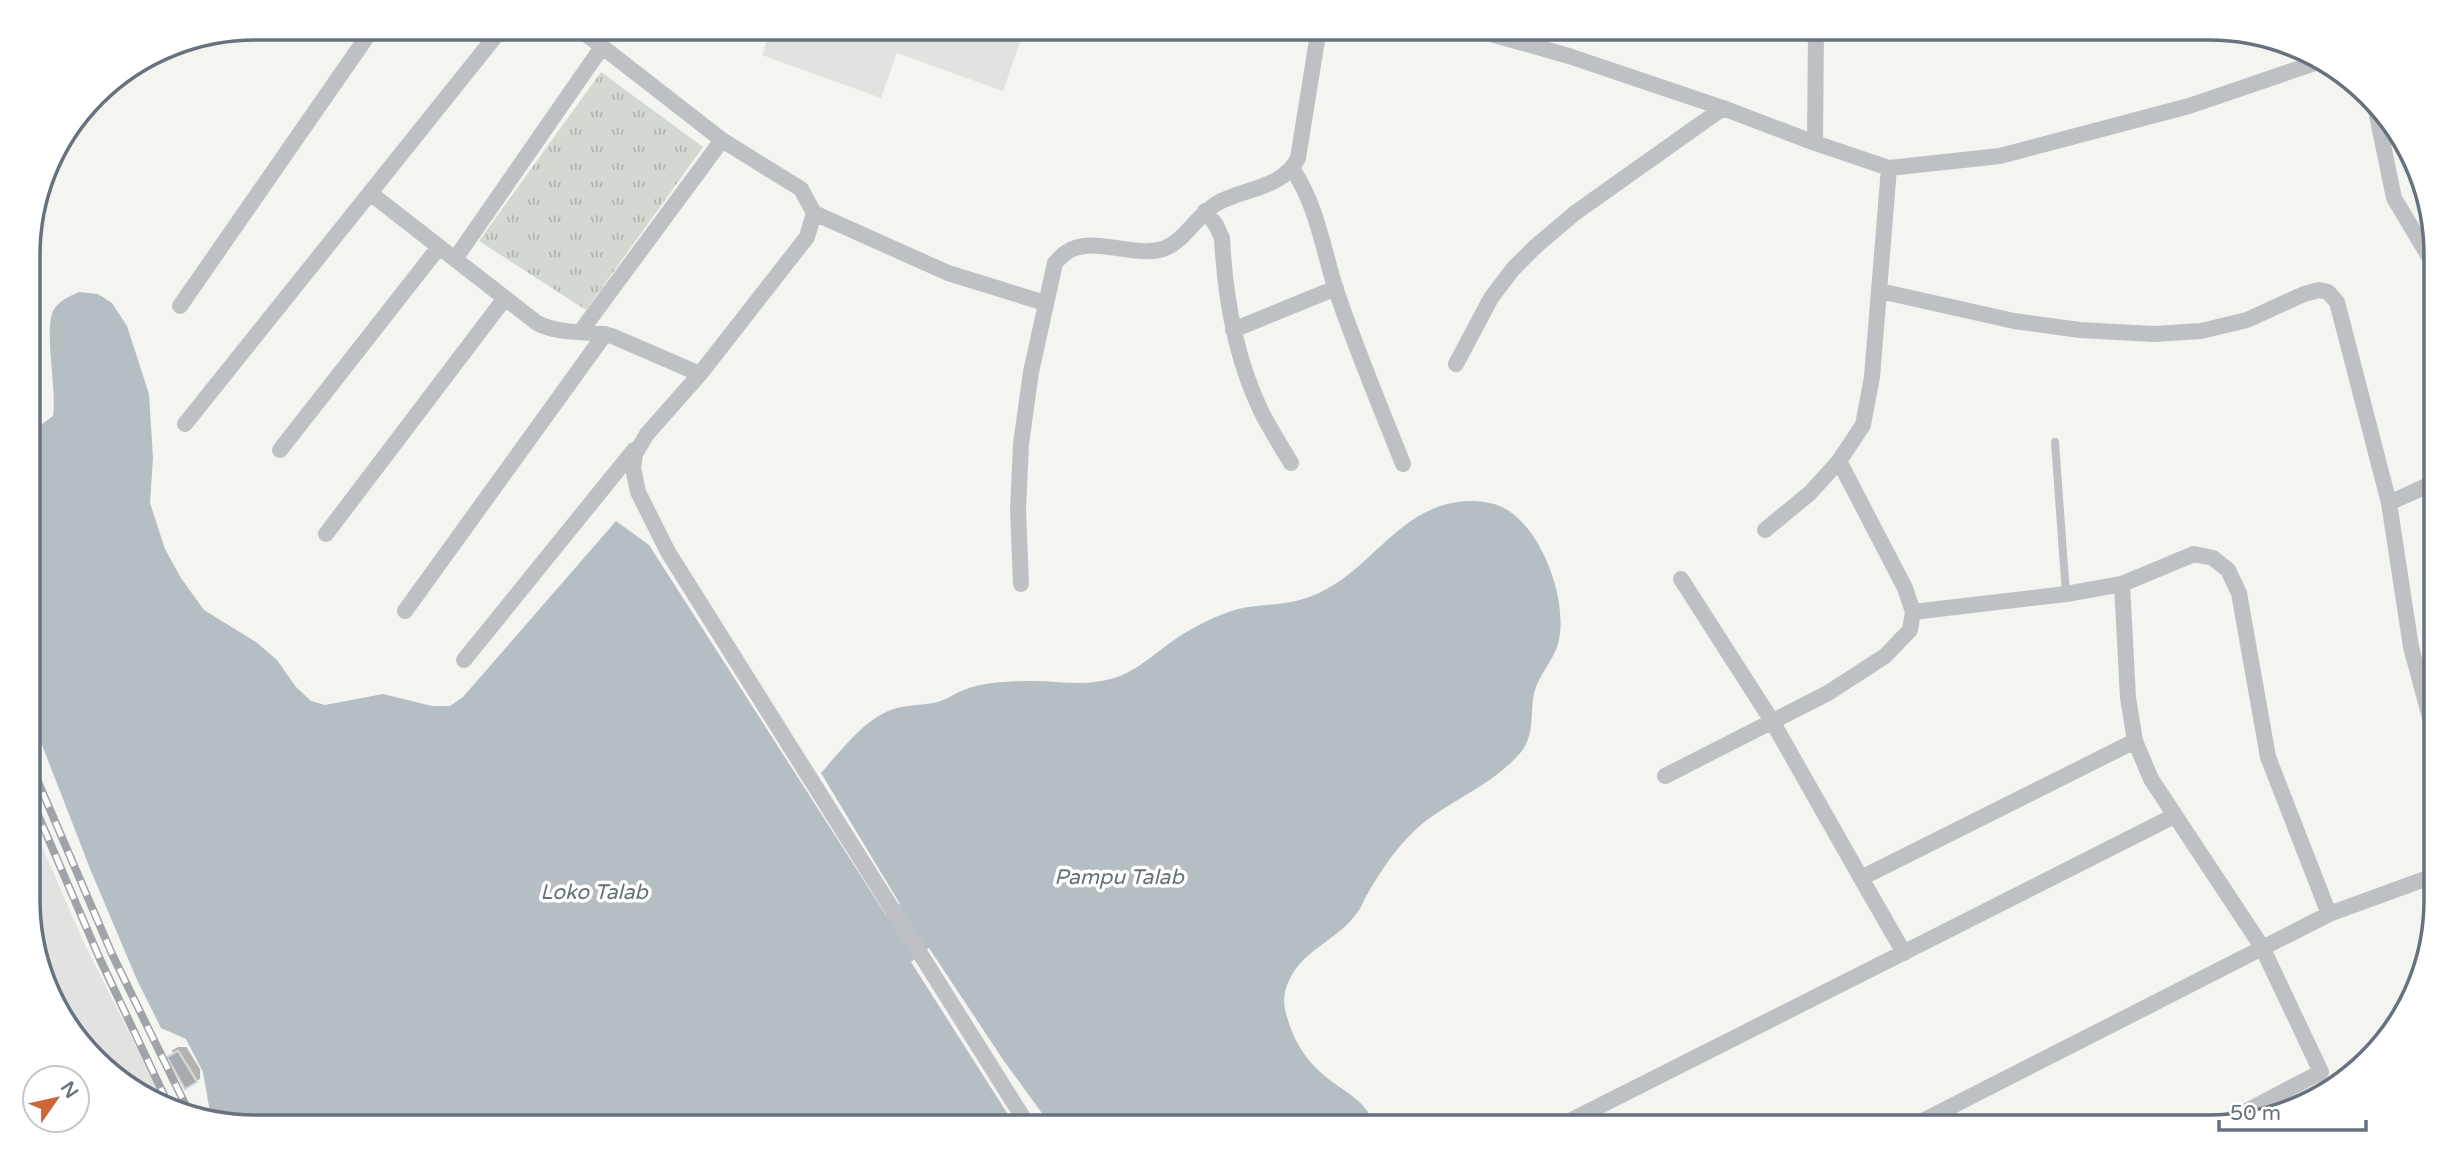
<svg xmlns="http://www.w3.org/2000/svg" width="2464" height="1155" viewBox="0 0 2464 1155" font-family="'Varela Round',sans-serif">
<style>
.built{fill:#e2e3e1}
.park{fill:url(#park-tufts)}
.water{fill:#b5bfc3}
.building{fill:#a5abb0;stroke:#d5d5d4;stroke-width:2;filter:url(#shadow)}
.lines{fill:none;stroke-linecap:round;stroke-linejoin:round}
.lane{stroke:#bec1c4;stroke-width:8}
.street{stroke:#bec1c4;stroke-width:16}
.rail-casing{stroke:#a0a4a9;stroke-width:8}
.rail{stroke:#fff;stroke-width:5;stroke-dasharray:16;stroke-linecap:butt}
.labels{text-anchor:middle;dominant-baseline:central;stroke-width:7;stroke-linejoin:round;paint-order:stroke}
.water-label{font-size:21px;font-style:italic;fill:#63737b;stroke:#fff}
.rim{fill:none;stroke:#67727e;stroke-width:3.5}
</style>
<defs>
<pattern id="park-tufts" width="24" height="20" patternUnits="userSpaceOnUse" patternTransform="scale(1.75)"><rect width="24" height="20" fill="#d3d9d1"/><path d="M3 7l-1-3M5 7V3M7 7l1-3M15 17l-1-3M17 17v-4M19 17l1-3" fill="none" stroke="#afb4af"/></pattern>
<filter id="shadow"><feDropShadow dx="6" dy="-6" stdDeviation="0" flood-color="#0004"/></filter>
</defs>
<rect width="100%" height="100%" fill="#f4f4f1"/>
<path class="built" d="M771,28H1025L1003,91L897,53L881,98L762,55Z
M30,819L84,943L168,1110L75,1038L30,930Z"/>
<path class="park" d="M601,72L703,147L586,310L479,241Z"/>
<path class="water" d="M79,292L98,294L112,303L127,326L149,394L153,458L150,503L165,549L181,578L204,610L256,642L277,660L296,687L311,701L325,705L383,694L432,706H450L463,697L616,521L649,545L886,915L900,904L821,773C842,750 866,716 897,708C912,704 928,706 943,700C951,697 957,692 964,690C984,682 1005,682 1026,681C1055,680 1082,687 1111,679C1138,672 1160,648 1183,634C1204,622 1224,611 1248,607C1270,604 1287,605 1309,597C1371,576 1399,500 1473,501C1488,502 1496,503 1509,511C1544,534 1569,604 1558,644C1553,661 1539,674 1534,693C1530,713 1535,735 1521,752C1496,782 1458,797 1427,820C1403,838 1383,867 1368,893C1364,899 1362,907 1357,913C1335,944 1296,950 1285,992C1282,1004 1287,1018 1291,1029C1297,1044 1305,1057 1316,1068C1338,1091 1363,1094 1376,1127H1052L1004,1061L929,948L911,962L1016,1127H255L211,1118L203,1072L186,1039L161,1028L137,980L91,871L30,714L29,423L42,424L53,416C57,388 44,333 53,311C58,301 70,296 79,292Z"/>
<path class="building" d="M178,1051L197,1082L185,1089L167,1057Z"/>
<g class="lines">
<path class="lane" d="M2055,442L2066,594"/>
<path class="street" d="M578,28L722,140L801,189L814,213L807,237L700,374L647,434L635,454L633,468L638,492L668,552L1029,1127
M1470,28L1569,56L1723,108L1815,143L1889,168L2000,156L2189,106L2318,62
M2375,106L2394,198L2434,265
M1815,143L1816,28
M1293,170C1317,206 1323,249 1336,290C1356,349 1380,406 1403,464
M370,193L537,323C561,335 587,330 612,336L700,374
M1205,211L1216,225L1222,238C1225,298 1235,357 1261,411C1270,429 1281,446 1291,463
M814,213L948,273L1045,303
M455,259L602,47
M1880,291L2014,321L2080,330L2154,334L2201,331L2247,320L2304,294L2319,290L2328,292L2337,302L2389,503L2411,647L2436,740
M180,306L373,28
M1233,330L1336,288
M581,331L722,140
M1456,364L1491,298L1513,269L1536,246L1575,213L1723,108
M185,424L502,28
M280,450L439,247
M2389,503L2435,482
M1765,530L1810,493L1839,461L1863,425L1872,377L1889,168
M326,534L505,298
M1681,579L1772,721L1861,878L2135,741
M1021,584L1018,510L1021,444L1031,372L1055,263C1059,259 1063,254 1067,252C1092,235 1134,258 1163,249C1185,241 1196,216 1216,204C1243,188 1283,189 1298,158L1319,28
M2122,584L2194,554L2213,558L2228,570L2239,593L2268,757L2329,914
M405,611L605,334
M1913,612L2066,594L2122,584L2128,698L2135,741L2151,779L2262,947L2321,1072L2216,1127
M464,660L634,450
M1665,776L1828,693L1885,656L1910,630L1913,612L1905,588L1839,461
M1861,878L1904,953
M1558,1127L2174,816
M1911,1127L2329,914L2436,875"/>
<defs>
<path id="rail" d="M30,763L112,954L190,1114
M30,796L99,957L171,1110"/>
</defs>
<use href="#rail" class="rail-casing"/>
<use href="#rail" class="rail"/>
</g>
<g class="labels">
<g class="water-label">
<text x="1119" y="877">Pampu Talab</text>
<text x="594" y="892">Loko Talab</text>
</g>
</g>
<path d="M0 0H2464V1155H0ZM255 40H2209A215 215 0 0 1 2424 255V900A215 215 0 0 1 2209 1115H255A215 215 0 0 1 40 900V255A215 215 0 0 1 255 40Z" fill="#fff" fill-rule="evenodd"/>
<path class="rim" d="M255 40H2209A215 215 0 0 1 2424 255V900A215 215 0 0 1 2209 1115H255A215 215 0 0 1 40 900V255A215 215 0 0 1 255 40Z"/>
<g transform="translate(56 1099) rotate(56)"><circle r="33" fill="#ffffff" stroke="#c2c7cb" stroke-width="2"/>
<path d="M0-5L12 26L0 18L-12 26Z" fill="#cd6538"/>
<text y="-10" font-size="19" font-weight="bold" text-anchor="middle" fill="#67727e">N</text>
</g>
<path d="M2219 1120v10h147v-10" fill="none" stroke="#67727e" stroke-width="3.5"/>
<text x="2230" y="1120" font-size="21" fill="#67727e" stroke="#ffffff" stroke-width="5" paint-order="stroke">50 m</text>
</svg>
